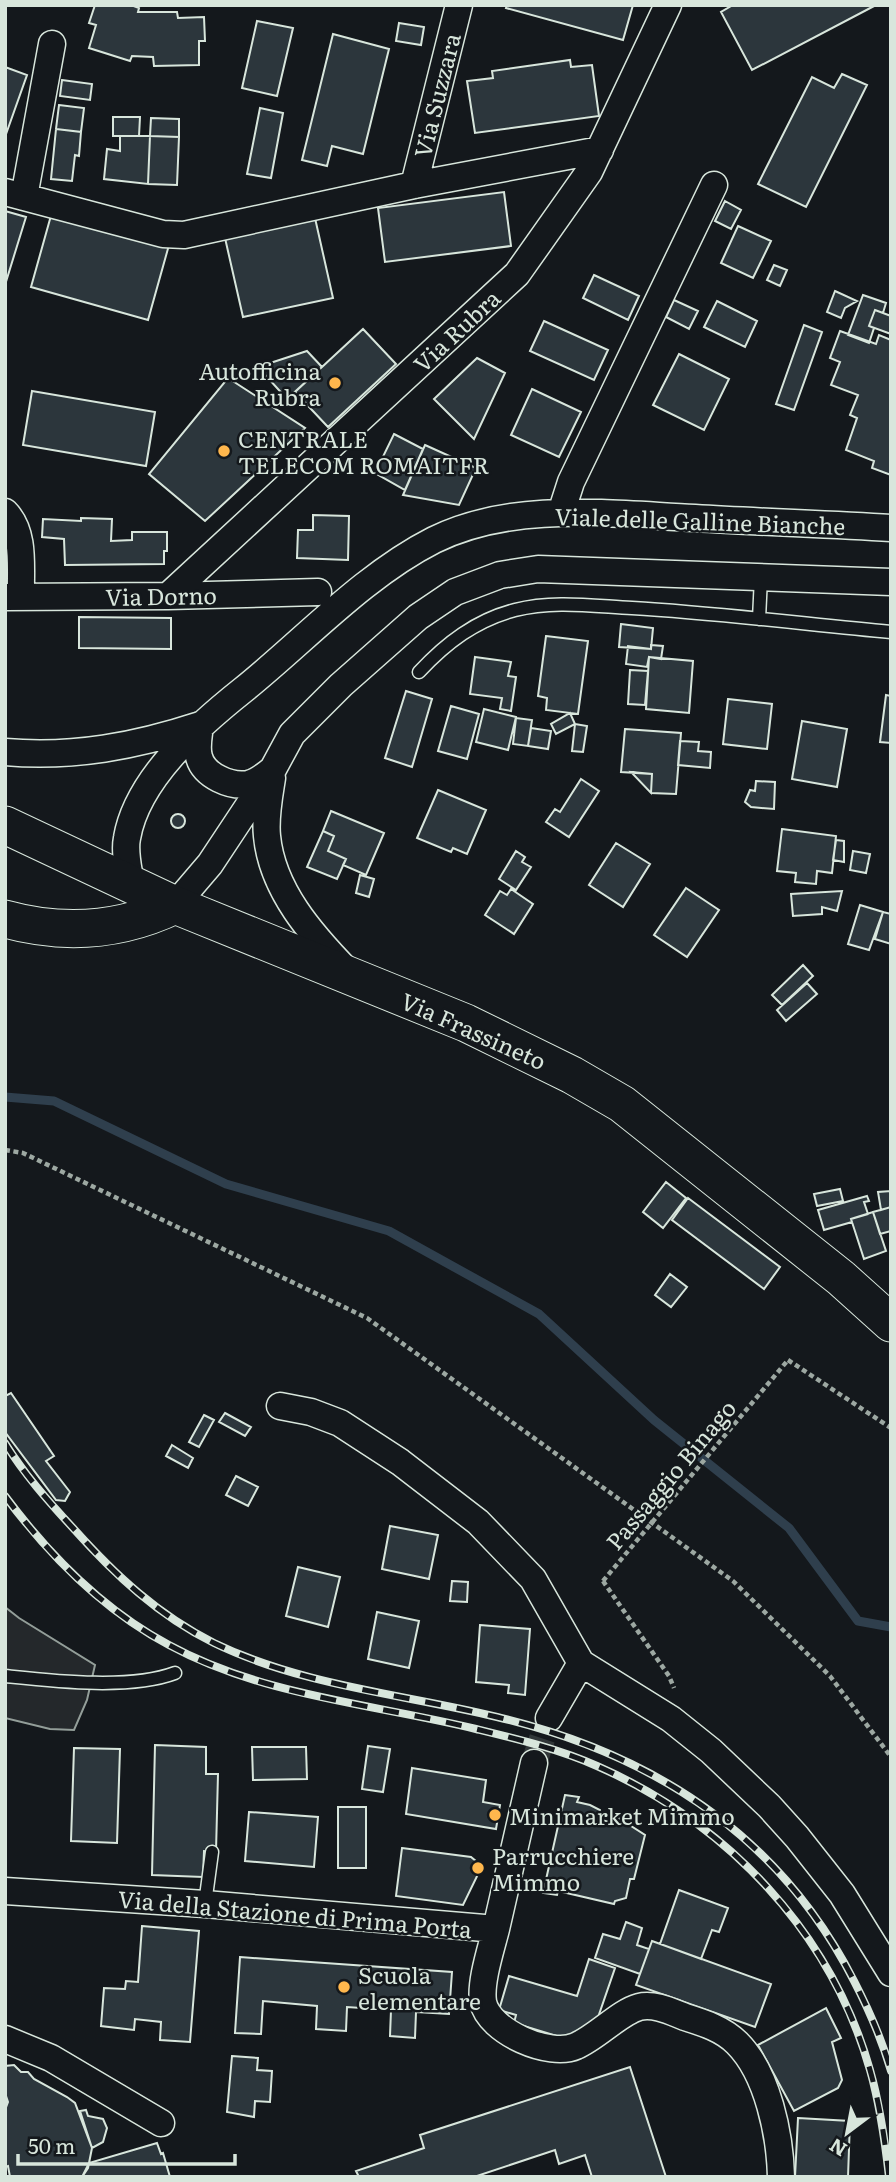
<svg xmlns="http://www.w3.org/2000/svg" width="896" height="2182" viewBox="0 0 896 2182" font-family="Literata,serif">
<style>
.parking{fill:#24282b;stroke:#939e99;stroke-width:2}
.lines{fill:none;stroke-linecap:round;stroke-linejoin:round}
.stream{stroke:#2f3f4d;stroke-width:9}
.building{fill:#2c363c;stroke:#d8e6dc;stroke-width:2}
.street-tunnel{stroke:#313739;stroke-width:26;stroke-dasharray:26 13;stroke-linecap:butt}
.lane-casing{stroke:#d8e6dc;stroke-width:15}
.street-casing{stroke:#d8e6dc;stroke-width:29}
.secondary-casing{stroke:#d8e6dc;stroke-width:39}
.path{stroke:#9da8a2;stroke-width:4.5;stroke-dasharray:5 3.5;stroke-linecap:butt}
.lane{stroke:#14181c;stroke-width:12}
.street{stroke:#14181c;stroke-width:26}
.secondary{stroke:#14181c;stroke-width:37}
.rail-casing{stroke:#d8e6dc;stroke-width:8}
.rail{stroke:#14181c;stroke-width:5;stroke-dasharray:16;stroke-linecap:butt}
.path-bridge{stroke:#9da8a2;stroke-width:4.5;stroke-dasharray:5 3.5;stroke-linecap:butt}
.poi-dot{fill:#ffb74d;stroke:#14181c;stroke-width:2.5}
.labels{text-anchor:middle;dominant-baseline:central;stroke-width:5;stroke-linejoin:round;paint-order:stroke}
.street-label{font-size:23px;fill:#d8e6dc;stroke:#14181c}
.poi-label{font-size:23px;fill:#d8e6dc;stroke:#14181c;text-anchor:start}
</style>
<rect width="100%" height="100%" fill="#14181c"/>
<path class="parking" d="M5,1607L19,1618L95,1665L87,1700L74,1730L50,1729L5,1718Z"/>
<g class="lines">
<path class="stream" d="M5,1097L54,1101L226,1184L389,1231L539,1314L654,1420L789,1528L858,1621L891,1627"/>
</g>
<path class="building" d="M95,5H131L139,8L138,12H177L178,18L204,17L205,41H199V65L154,66L153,57L132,56L130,61L89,48L96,25L89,23Z
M507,5H633L623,40L506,8Z
M733,5L740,6L876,5L752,70L721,12Z
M257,21L293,28L277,96L242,88Z
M399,23L424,27L421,45L396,41Z
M333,34L389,49L363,154L332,146L327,166L302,160Z
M570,60L571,67L592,65L599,116L475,133L467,81L493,78L492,71Z
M5,67L27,75L5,137Z
M842,74L867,85L806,207L758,184L812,77L834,88Z
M62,80L92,84L90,100L60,96Z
M59,105L84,108L81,132L56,129Z
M260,108L283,113L271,178L247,174Z
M113,117H140L139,136H113Z
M151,118L179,119V137L150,136Z
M56,129L81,132L79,156L75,155L72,181L51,179Z
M120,136H150L148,184L104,179L107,149L120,151Z
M150,136L179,137L177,185L148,184Z
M504,192L511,246L385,262L378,208Z
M725,201L741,210L731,229L715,221Z
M5,211L26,217L5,285Z
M52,212L169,245L148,320L31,287Z
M315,218L333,298L243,317L225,238Z
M738,226L771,241L753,278L721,263Z
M774,265L787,270L780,286L767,280Z
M594,275L639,296L628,320L583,298Z
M835,291L857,301L845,308L841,318L827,312Z
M863,295L886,303L883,313L875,310L869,326L874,328L869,343L848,335Z
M674,300L698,311L689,329L666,317Z
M717,301L757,321L745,347L704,327Z
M875,310L891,316V334L869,326Z
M544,321L608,350L594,380L530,351Z
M804,325L822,332L794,410L776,404Z
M363,329L396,364L328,427L295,392Z
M840,331L876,344L879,335L891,340V475L872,468L874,461L846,450L857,418L850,415L858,395L831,385L840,362L830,358Z
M307,351L322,367L287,399L258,367Z
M679,354L729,379L704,430L653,405Z
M477,358L505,373L474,439L434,399Z
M228,378L305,428L205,521L149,474Z
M532,389L581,412L559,457L511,435Z
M32,391L155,412L146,466L23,445Z
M394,434L423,449L405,490L375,473Z
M425,445L476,468L459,505L403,495Z
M313,515L349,516L348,560L297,558L298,530H313Z
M81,518L112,519L111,541L132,540V532H167V551H164V564L65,565L64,539L42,537L43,519L81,521Z
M79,617L171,618V649L79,648Z
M621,624L653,628L651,649L619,647Z
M546,636L588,641L578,714L546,710L547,698L538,696Z
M651,645L663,646L661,659L649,657L647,667L626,664L628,646L651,649Z
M475,657L511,662L508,676L516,677L511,711L500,709L502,698L470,694Z
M649,657L693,661L689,713L646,709Z
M630,670L648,671L645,705L628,704Z
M406,691L432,699L412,767L385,758Z
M886,695L891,696V743L880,742Z
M728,699L772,704L767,749L723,744Z
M451,706L479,714L467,759L438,751Z
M484,709L516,717L508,750L476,742Z
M570,713L575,724L556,734L551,724Z
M516,718L532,720L528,746L513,744Z
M802,721L847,729L837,787L792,779Z
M575,724L587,726L583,752L572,751Z
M531,728L551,731L548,749L528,746Z
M625,729L681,733L676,794L651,793L652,774L621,772Z
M680,741L699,742L698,751L711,752L710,768L678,765Z
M631,772L652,774L651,793Z
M581,779L599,791L569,837L546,822L555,809L560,812Z
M756,781L775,782L774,809L751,807L745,802L750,790L755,791Z
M438,790L486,810L467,854L453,848L451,852L417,838Z
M331,811L384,833L366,875L343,865L346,859L328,851L334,836L323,831Z
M171 821a7 7 0 1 1 14 0a7 7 0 1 1-14 0Z
M782,829L836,836L832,873L817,871L816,884L795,882L796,873L777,871Z
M323,831L334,836L328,851L346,859L337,879L307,867Z
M836,840L844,841V862L833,860Z
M616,843L650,864L623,907L589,885Z
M516,851L525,857L522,862L531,867L516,890L499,879Z
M853,851L870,854L866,873L850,870Z
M360,875L374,879L369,897L356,893Z
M686,888L719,910L687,957L654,935Z
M511,889L533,904L514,934L485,915L500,891L507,895Z
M842,891L837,911L822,907V914L793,916L791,894Z
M860,905L883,912L869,950L848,944Z
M883,912L891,914V944L875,939Z
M803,965L813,976L782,1005L772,995Z
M807,983L817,994L786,1021L777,1010Z
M666,1182L686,1198L663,1228L643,1212Z
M840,1189L843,1201L817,1206L814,1194Z
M891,1191V1207L881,1210L878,1192Z
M867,1196L869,1201L864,1202L868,1214L851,1219L852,1222L824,1230L818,1210Z
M688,1198L780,1267L764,1289L672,1220Z
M891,1207V1231L880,1234L873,1212Z
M873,1212L886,1251L864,1259L851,1219Z
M670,1274L687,1287L671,1307L655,1295Z
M11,1393L54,1456L46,1461L70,1492L65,1501L56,1500L5,1432V1396Z
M225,1413L251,1427L245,1436L219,1422Z
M204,1415L214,1420L199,1447L189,1442Z
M172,1445L193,1458L188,1468L166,1456Z
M236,1476L258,1487L248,1506L226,1495Z
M390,1526L438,1535L429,1579L382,1569Z
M298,1567L340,1577L328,1627L286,1616Z
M452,1581L468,1582L467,1602L450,1601Z
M377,1612L419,1621L409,1668L368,1659Z
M480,1625L530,1629L525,1695L508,1693L509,1685L476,1682Z
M155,1745L206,1747V1774H218L216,1852L204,1851L203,1877L152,1875Z
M368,1746L390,1749L383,1792L362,1789Z
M252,1747H306L307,1779L253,1780Z
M74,1748L120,1749L117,1843L71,1841Z
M412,1768L486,1780L483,1802L500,1805L496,1829L406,1814Z
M565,1795L579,1797L577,1802L590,1805L600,1810L599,1819L615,1824L617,1817L645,1835L634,1879H630L626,1898L615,1901L614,1904L558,1891L557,1895L543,1893Z
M338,1807H366V1868H338Z
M249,1812L318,1817L314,1867L245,1861Z
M402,1848L471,1857L482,1866L463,1905L396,1896Z
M679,1890L728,1908L719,1932L712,1930L701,1959L660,1944Z
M626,1922L642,1928L637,1945L649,1949L640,1974L595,1958L603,1934L620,1939Z
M142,1926L199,1931L190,2042L160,2040L161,2022L135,2019L134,2030L101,2026L104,1988L125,1989L126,1981L138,1982Z
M652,1941L771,1984L755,2027L636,1985Z
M240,1957L452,1972L449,2014L416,2012L415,2038L390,2036L391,2010L347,2007L346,2031L316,2029L317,2006L263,2001L261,2034L235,2033Z
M589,1959L615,1968L595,2026L570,2040L514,2023L516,2015L499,2010L509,1976L577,1996Z
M826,2008L841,2038L832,2042L842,2080L838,2088L794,2111L758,2045Z
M232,2056L258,2058L257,2070L272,2071L270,2102L255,2101L254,2117L227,2112Z
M14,2065L21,2072H28L34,2079L67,2097L75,2103L92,2148L88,2168L82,2177H10L8,2166L5,2167V2110L8,2102L5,2093V2066Z
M630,2067L666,2177H592L585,2155L559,2164L555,2150L474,2177H359L356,2171L424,2148L420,2135Z
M86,2110L88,2116L103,2119L107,2128L103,2142L92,2148L80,2111Z
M798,2118L850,2121L848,2177H795Z
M157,2143L161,2154L163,2153L170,2177H82L89,2163Z"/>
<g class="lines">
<path class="street-tunnel" d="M534,1763L549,1718"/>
<defs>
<path id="lane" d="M759,619L761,577
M419,672C446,643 476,620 515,610C553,600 593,606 632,608C718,613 805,624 891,632
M5,1676C53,1681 130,1690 175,1673
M205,1904L212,1852"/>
<path id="street" d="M414,185L459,5
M5,192L163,234L184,235L414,185L600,150
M24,197L52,44
M5,512C26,533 20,569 21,597
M561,513L571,482L714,185
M168,596L517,274L589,172L668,5
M5,597L168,596L318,592
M200,725C199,735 196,747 199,757C204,776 231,787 248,784C258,782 265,775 272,770
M5,752C73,758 136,746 200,725
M272,778C269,797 265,817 267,836C272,890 312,935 348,972
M131,885C129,870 124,853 127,838C137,779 199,725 243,690C304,641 363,576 434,540C513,501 610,514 695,518C760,522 825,524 891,528
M175,905L210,864L273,769L292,734L341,685L418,617L455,592L500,575L538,569L891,582
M280,1406L311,1412L340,1423L400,1462L478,1522L533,1579L581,1663L671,1719L711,1751L769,1806L797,1837L842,1894L891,1973
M549,1718L581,1663
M5,1891L205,1904L496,1929C491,1949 480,1982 483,2002C489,2032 550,2058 576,2046C597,2037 620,2012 639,2007C654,2003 672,2012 685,2017C704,2023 723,2029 737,2043C768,2074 780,2135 781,2177
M496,1929L534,1763
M5,2039L51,2058L161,2123"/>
<path id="secondary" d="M5,825L175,905L466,1023L572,1075L622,1104L841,1278L891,1323
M5,919C63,935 121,931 175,905"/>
</defs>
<use href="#lane" class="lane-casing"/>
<use href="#street" class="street-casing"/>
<use href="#secondary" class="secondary-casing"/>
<path class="path" d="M5,1150L23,1153L367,1318L733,1581L830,1676L891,1757
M788,1360L891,1428
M603,1581L669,1676L674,1688"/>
<use href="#lane" class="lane"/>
<use href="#street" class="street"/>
<use href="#secondary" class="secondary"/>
<defs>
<path id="rail" d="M5,1443C24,1474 48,1501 73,1528C115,1575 158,1615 214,1643C303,1686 402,1694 497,1717C653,1754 780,1836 854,1981C869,2010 882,2040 891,2071
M5,1496C49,1555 103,1610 169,1645C263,1696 373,1704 476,1729C517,1739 559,1749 597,1766C727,1823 831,1932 870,2070C880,2105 885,2141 889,2177"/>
</defs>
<use href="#rail" class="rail-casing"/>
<use href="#rail" class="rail"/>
<path class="path-bridge" d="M603,1581L788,1360"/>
</g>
<g class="poi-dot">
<circle cx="335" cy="383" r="7"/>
<circle cx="224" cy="451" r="7"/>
<circle cx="495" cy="1815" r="7"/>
<circle cx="478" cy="1868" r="7"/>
<circle cx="344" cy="1987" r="7"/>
</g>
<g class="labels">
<g class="street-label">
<text transform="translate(436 95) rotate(-76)">Via Suzzara</text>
<text transform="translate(456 330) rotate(-43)">Via Rubra</text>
<text transform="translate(700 520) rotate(2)">Viale delle Galline Bianche</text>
<text transform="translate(161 595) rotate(-1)">Via Dorno</text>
<text transform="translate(474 1030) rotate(24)">Via Frassineto</text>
<text transform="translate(670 1474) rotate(-50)">Passaggio Binago</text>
<text transform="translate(295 1913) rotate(5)">Via della Stazione di Prima Porta</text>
</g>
<g class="poi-label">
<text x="321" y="370" text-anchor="end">Autofficina<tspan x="321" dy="26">Rubra</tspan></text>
<text x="238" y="438">CENTRALE<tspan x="238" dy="26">TELECOM ROMAITFR</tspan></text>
<text x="509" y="1815">Minimarket Mimmo</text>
<text x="492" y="1855">Parrucchiere<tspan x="492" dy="26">Mimmo</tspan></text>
<text x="358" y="1974">Scuola<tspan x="358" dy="26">elementare</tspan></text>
</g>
</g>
<rect width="896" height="2182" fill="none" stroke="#d8e6dc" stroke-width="14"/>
<g transform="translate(847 2133) rotate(212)" stroke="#14181c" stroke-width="5" paint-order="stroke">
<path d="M0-5L12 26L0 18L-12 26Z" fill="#d8e6dc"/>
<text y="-10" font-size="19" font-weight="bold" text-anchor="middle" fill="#d8e6dc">N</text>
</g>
<path d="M18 2154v10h217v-10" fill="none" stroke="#d8e6dc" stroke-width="3.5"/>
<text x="28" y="2154" font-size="21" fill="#d8e6dc" stroke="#14181c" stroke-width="5" paint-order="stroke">50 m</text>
</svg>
